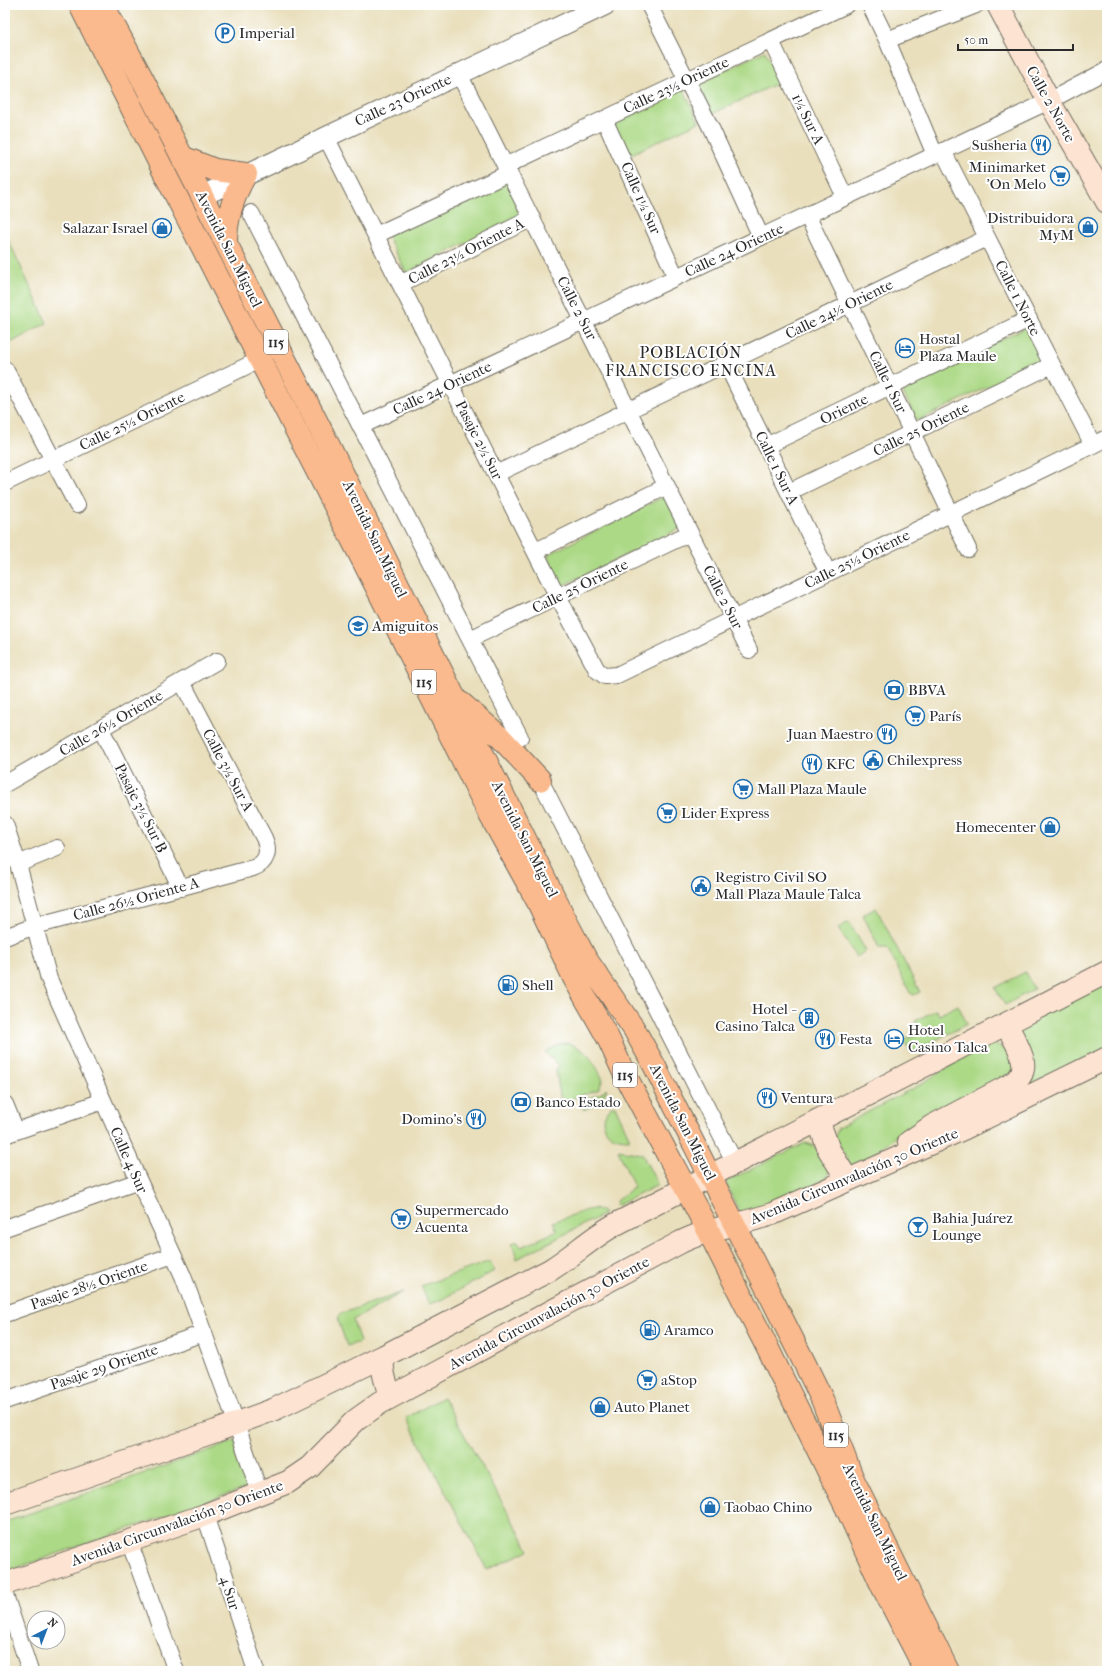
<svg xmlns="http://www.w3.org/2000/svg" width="1112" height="1676" viewBox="0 0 1112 1676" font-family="'IM FELL French Canon',serif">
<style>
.green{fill:#acd986;stroke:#6c8258}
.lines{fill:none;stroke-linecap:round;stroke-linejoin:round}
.minor-casing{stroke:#6e6a5e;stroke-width:18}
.tertiary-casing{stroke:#6e6a5e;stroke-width:22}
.secondary-casing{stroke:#6e6a5e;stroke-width:24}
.trunk-casing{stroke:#6e6a5e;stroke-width:24}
.minor{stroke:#fff;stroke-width:16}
.tertiary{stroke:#fff;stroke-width:20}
.secondary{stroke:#fde3d1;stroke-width:22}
.trunk{stroke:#fbba8d;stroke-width:22}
.labels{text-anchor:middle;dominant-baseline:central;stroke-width:4;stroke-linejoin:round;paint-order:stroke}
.shield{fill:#fff;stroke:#6b6b6b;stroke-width:1}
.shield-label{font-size:14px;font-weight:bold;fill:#2b2b2b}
.poi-label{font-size:15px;fill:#2b2b2b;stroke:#fff;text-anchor:start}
.street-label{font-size:15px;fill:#2b2b2b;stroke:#fff}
.neighbourhood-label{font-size:16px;letter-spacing:1px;fill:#2b2b2b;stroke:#fff}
</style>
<rect width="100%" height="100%" fill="#fff"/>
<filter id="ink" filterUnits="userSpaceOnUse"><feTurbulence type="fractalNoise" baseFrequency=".025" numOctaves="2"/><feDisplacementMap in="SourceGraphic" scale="8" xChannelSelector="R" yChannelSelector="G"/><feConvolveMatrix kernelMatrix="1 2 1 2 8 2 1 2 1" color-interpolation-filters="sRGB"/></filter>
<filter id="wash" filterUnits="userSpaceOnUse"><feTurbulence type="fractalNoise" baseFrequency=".012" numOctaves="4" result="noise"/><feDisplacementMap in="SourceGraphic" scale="16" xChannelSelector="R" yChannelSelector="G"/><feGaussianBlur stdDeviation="0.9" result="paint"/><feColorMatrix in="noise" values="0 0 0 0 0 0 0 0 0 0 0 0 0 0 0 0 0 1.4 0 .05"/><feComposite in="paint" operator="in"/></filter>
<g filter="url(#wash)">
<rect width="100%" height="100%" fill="#e9dfbc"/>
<path class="green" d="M765,51L780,82L712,114L698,83Z
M683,88L699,122L627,156L610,124Z
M506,180L523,214L406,273L387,235Z
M6,235L47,323L5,346V236Z
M1029,326L1045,359L917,421L901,388Z
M665,496L681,528L562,586L547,555Z
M876,908L920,992L914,995L910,993L887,948H879L863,915Z
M849,922L866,951L856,957L838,928Z
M1025,972L1034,989L1005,1005L995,988Z
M1107,981V1050L1022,1088L1019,1025Z
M958,1005L967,1024L911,1053L904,1040L921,1032L915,1021L936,1010L939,1015Z
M568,1043C588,1050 594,1062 603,1080L598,1090L561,1102L556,1070L559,1066L545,1052L560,1044Z
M986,1044C1005,1046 1016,1050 1014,1072L907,1128L865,1160L851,1166L835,1137L838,1128L919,1085Z
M606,1088L607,1089L602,1100L584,1110L580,1101L602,1093Z
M611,1106H615L630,1139C616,1139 604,1136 603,1119Z
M805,1143C820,1145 823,1158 829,1171L827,1177L822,1181L742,1217L725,1182Z
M618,1150L642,1154L658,1185L618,1205H616V1201L634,1187Z
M593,1209L602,1211L604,1214L517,1259L512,1243L518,1241L521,1247L557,1231L553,1222L587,1210Z
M490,1261L494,1271L439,1301L429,1304L421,1286Z
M403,1292L353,1320L360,1342L347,1346L338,1320L340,1314Z
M443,1397L529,1550L487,1570L406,1418Z
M236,1441L248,1487L5,1572V1522Z"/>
</g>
<g filter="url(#ink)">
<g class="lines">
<defs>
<path id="minor" d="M649,5L710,126L761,237
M870,5L887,40L935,155
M887,40L976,5
M771,41L845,197
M459,74L749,650
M604,119L676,277
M326,137L558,597L597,670L605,676L617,675L1107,438
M943,151L1093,445
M505,166L846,5
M251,213L520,737
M807,215L968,549
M376,235L509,173
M400,284L532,218
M726,363L828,573
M5,369L77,505
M361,426L1049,101L1107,70
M766,446L1029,319
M496,474L987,238
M5,483L259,360
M789,492L1052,365
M536,551L667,486
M470,639L690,533
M101,729L181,888
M540,780L735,1163
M5,784L217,661
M5,824L18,864L49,979L139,1181L183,1276L231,1408L260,1494
M18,864L57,848
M5,937L35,926L253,868C267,863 270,851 264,838L182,682
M5,1104L16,1131
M5,1135L103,1101
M5,1228L139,1181
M5,1314L173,1255
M5,1401L204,1333
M205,1515L256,1671
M129,1541L176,1671
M5,1595L30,1671"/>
<path id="tertiary" d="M202,196L605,5"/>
<path id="secondary" d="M998,5L1049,101L1107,202
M818,1120L829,1150L847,1179
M909,1142L932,1126L1010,1085C1037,1070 1016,1044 1006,1024
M384,1356C380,1370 387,1384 390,1397
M5,1504L216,1431L275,1409L384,1356L550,1270C574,1255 593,1236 618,1223L1107,972
M5,1584L205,1515L288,1482L310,1467L356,1420L380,1403L681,1242C709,1228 743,1224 772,1214L965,1128L1107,1058"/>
<path id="trunk" d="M80,5L167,178L380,594L490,815L538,902L574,978L608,1038L624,1073L709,1232L768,1349L847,1509L882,1586L926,1671
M103,5L144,82L326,440L566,921L586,959L634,1029L654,1065L805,1364L822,1399L852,1477L948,1671
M182,157L215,170L246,174
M226,243C226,217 233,196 246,174
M461,703L500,737L540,780"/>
</defs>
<use href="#minor" class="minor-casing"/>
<use href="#tertiary" class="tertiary-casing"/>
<use href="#secondary" class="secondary-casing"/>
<use href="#trunk" class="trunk-casing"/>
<use href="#minor" class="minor"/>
<use href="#tertiary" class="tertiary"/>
<use href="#secondary" class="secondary"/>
<use href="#trunk" class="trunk"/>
</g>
</g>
<defs>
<symbol id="parking-ring" viewBox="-11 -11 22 22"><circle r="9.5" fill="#fff" stroke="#1f6fb2" stroke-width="1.5"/><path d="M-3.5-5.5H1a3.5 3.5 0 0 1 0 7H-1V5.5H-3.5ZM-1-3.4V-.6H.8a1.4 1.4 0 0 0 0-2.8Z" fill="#1f6fb2"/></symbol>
<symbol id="restaurant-ring" viewBox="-11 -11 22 22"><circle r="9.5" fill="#fff" stroke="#1f6fb2" stroke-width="1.5"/><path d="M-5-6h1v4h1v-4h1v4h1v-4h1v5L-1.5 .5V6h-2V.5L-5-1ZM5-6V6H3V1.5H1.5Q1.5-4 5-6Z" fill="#1f6fb2"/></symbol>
<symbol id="supermarket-ring" viewBox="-11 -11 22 22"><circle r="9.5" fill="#fff" stroke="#1f6fb2" stroke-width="1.5"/><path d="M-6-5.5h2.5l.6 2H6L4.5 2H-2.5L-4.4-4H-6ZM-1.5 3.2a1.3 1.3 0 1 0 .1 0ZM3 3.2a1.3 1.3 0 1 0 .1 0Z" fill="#1f6fb2"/></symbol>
<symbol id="shop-ring" viewBox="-11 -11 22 22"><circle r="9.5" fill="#fff" stroke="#1f6fb2" stroke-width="1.5"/><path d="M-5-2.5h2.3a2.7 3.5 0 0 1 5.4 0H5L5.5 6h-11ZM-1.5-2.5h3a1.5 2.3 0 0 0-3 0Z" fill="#1f6fb2"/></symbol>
<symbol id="hotel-ring" viewBox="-11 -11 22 22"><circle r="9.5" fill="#fff" stroke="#1f6fb2" stroke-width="1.5"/><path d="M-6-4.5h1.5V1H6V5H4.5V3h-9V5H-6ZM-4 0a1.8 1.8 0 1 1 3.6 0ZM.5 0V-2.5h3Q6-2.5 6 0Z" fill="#1f6fb2"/></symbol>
<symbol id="school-ring" viewBox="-11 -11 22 22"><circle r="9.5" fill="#fff" stroke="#1f6fb2" stroke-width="1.5"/><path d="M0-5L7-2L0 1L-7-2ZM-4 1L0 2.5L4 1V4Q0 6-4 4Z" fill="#1f6fb2"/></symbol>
<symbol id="bank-ring" viewBox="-11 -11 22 22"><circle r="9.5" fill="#fff" stroke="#1f6fb2" stroke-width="1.5"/><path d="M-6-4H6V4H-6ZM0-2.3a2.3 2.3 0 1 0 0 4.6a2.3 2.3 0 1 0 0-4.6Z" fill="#1f6fb2"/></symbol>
<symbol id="civic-ring" viewBox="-11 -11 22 22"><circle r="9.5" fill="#fff" stroke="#1f6fb2" stroke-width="1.5"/><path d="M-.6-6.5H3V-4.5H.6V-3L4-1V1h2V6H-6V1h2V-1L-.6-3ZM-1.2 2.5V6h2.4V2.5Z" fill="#1f6fb2"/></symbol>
<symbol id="fuel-ring" viewBox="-11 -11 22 22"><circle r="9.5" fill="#fff" stroke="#1f6fb2" stroke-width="1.5"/><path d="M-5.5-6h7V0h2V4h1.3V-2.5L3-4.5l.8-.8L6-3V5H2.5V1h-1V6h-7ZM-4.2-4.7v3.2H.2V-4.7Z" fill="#1f6fb2"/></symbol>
<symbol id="building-ring" viewBox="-11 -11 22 22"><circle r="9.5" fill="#fff" stroke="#1f6fb2" stroke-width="1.5"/><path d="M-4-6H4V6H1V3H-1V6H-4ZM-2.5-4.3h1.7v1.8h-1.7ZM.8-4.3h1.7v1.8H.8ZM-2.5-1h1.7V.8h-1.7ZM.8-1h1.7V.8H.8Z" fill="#1f6fb2"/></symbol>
<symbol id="bar-ring" viewBox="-11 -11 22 22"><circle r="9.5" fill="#fff" stroke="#1f6fb2" stroke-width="1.5"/><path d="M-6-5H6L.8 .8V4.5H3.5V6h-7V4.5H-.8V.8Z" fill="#1f6fb2"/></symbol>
</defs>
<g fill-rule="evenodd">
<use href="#parking-ring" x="214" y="22" width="22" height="22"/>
<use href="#restaurant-ring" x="1030" y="134" width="22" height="22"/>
<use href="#supermarket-ring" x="1049" y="165" width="22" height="22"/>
<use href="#shop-ring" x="1077" y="216" width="22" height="22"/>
<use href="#shop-ring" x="151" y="217" width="22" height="22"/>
<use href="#hotel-ring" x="894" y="337" width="22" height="22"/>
<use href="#school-ring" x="347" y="615" width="22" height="22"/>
<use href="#bank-ring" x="883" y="679" width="22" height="22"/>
<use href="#supermarket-ring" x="904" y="705" width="22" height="22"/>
<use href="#restaurant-ring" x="876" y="723" width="22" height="22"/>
<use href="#civic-ring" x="862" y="749" width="22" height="22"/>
<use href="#restaurant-ring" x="801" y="753" width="22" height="22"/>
<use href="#supermarket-ring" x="732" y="778" width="22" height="22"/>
<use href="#supermarket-ring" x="656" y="802" width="22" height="22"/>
<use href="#shop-ring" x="1039" y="816" width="22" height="22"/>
<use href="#civic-ring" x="690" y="875" width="22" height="22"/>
<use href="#fuel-ring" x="497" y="974" width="22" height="22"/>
<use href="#building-ring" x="798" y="1007" width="22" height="22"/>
<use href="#restaurant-ring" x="814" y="1028" width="22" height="22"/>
<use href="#hotel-ring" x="883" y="1028" width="22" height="22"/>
<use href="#restaurant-ring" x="756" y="1087" width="22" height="22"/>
<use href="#bank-ring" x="510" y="1091" width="22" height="22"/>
<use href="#restaurant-ring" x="465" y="1108" width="22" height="22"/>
<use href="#supermarket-ring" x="390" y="1208" width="22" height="22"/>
<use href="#bar-ring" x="907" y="1216" width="22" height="22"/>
<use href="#fuel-ring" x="639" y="1319" width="22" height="22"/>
<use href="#supermarket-ring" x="636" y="1369" width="22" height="22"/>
<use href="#shop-ring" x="589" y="1396" width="22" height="22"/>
<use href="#shop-ring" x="699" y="1496" width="22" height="22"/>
</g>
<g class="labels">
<g class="shield">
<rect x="264" y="330" width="24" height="24" rx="3"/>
<rect x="412" y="670" width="24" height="24" rx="3"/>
<rect x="613" y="1063" width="24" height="24" rx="3"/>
<rect x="824" y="1423" width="24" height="24" rx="3"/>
</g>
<g class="shield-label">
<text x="276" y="342">115</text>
<text x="424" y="682">115</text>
<text x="625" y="1075">115</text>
<text x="836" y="1435">115</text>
</g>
<g class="poi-label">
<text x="239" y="33">Imperial</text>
<text x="1027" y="145" text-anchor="end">Susheria</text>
<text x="1046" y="167" text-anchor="end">Minimarket<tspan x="1046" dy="17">'On Melo</tspan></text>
<text x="1074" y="218" text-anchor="end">Distribuidora<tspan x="1074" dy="17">MyM</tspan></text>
<text x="148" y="228" text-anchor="end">Salazar Israel</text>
<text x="919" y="339">Hostal<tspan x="919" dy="17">Plaza Maule</tspan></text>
<text x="372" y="626">Amiguitos</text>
<text x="908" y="690">BBVA</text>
<text x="929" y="716">París</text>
<text x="873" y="734" text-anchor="end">Juan Maestro</text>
<text x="887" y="760">Chilexpress</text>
<text x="826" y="764">KFC</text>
<text x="757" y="789">Mall Plaza Maule</text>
<text x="681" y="813">Lider Express</text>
<text x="1036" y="827" text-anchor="end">Homecenter</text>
<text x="715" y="877">Registro Civil SO<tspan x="715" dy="17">Mall Plaza Maule Talca</tspan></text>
<text x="522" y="985">Shell</text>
<text x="795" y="1009" text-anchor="end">Hotel -<tspan x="795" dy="17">Casino Talca</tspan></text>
<text x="908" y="1030">Hotel<tspan x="908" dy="17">Casino Talca</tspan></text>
<text x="839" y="1039">Festa</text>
<text x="781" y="1098">Ventura</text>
<text x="535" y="1102">Banco Estado</text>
<text x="462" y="1119" text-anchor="end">Domino's</text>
<text x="415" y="1210">Supermercado<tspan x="415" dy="17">Acuenta</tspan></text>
<text x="932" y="1218">Bahia Juárez<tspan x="932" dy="17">Lounge</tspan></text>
<text x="664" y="1330">Aramco</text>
<text x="661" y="1380">aStop</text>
<text x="614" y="1407">Auto Planet</text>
<text x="724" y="1507">Taobao Chino</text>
</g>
<g class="street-label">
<text transform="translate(676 85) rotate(-25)">Calle 23½ Oriente</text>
<text transform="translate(403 100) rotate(-25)">Calle 23 Oriente</text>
<text transform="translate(1051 104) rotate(61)">Calle 2 Norte</text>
<text transform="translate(808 119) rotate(64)">1½ Sur A</text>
<text transform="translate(641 198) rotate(66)">Calle 1½ Sur</text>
<text transform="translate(229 249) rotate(63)">Avenida San Miguel</text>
<text transform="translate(734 250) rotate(-25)">Calle 24 Oriente</text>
<text transform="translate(466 251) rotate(-27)">Calle 23½ Oriente A</text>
<text transform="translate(1018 298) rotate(63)">Calle 1 Norte</text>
<text transform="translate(577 308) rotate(63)">Calle 2 Sur</text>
<text transform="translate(839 309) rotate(-26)">Calle 24½ Oriente</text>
<text transform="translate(888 382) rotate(64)">Calle 1 Sur</text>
<text transform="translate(442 388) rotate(-25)">Calle 24 Oriente</text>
<text transform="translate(844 409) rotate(-26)">Oriente</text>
<text transform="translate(132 421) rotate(-26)">Calle 25½ Oriente</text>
<text transform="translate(921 429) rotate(-26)">Calle 25 Oriente</text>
<text transform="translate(479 440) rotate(63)">Pasaje 2½ Sur</text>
<text transform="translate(777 468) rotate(64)">Calle 1 Sur A</text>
<text transform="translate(375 539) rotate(64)">Avenida San Miguel</text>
<text transform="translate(857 559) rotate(-26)">Calle 25½ Oriente</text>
<text transform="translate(580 586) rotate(-26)">Calle 25 Oriente</text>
<text transform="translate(723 597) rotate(63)">Calle 2 Sur</text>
<text transform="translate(111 723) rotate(-30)">Calle 26½ Oriente</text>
<text transform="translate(228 770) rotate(62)">Calle 3½ Sur A</text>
<text transform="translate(141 808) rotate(63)">Pasaje 3½ Sur B</text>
<text transform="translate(525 839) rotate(63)">Avenida San Miguel</text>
<text transform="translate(136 899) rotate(-15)">Calle 26½ Oriente A</text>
<text transform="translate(683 1122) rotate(63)">Avenida San Miguel</text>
<text transform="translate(129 1160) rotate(66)">Calle 4 Sur</text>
<text transform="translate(854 1176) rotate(-23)">Avenida Circunvalación 30 Oriente</text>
<text transform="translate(89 1285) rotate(-19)">Pasaje 28½ Oriente</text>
<text transform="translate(549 1313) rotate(-28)">Avenida Circunvalación 30 Oriente</text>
<text transform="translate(104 1367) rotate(-19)">Pasaje 29 Oriente</text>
<text transform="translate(875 1522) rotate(64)">Avenida San Miguel</text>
<text transform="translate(177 1523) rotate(-20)">Avenida Circunvalación 30 Oriente</text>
<text transform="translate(230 1593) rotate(72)">4 Sur</text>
</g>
<g class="neighbourhood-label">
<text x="691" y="352">POBLACIÓN<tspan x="691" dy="18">FRANCISCO ENCINA</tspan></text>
</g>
</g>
<rect width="1112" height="1676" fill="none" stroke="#fff" stroke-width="20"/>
<g transform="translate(46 1630) rotate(42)"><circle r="19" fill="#ffffff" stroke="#aaaaaa"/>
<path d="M0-3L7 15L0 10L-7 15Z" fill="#1f6fb2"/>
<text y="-6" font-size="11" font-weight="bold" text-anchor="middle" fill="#2b2b2b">N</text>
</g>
<path d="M958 44v6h115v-6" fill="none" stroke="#2b2b2b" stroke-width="2"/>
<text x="964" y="44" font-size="12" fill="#2b2b2b" stroke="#ffffff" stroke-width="3" paint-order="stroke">50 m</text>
</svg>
